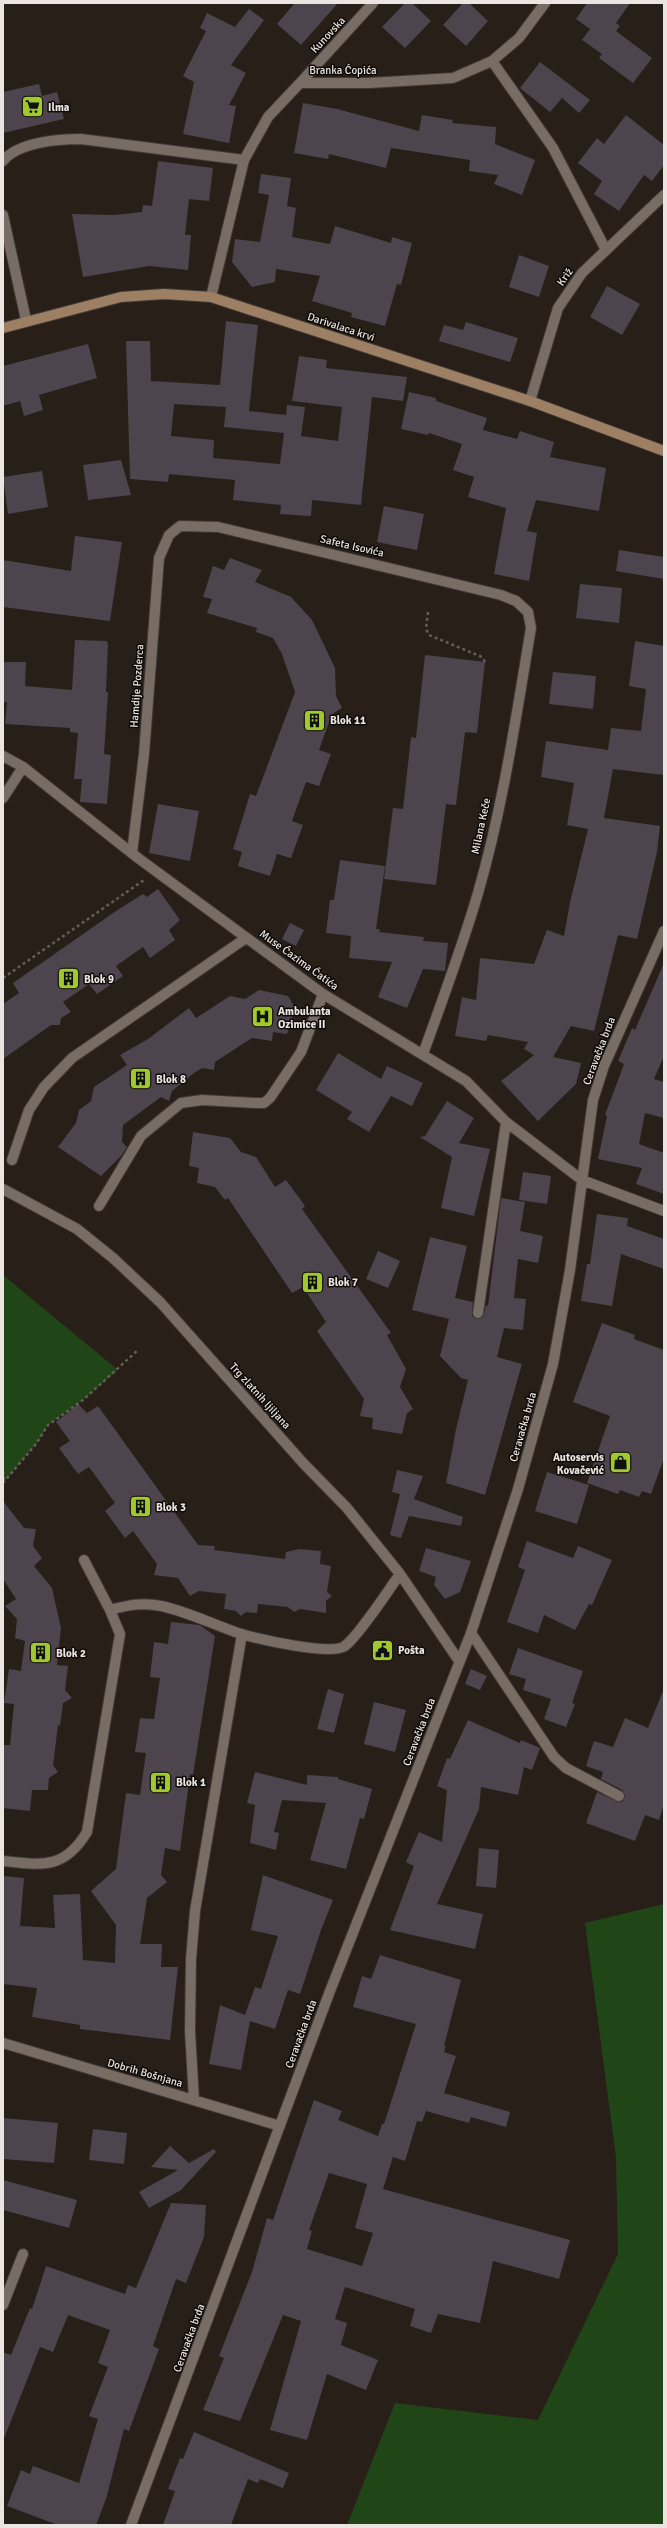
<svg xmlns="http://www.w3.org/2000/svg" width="667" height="2528" viewBox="0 0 667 2528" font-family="Signika,sans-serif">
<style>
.green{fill:#204618}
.building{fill:#4d444d;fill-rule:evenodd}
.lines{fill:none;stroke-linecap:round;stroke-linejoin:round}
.lane-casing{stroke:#413935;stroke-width:12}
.street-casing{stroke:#413935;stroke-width:12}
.secondary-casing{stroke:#413935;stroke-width:12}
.path{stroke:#655d58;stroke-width:2.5;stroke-dasharray:3 3;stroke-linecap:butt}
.lane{stroke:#786d65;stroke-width:10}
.street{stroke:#786d65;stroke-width:10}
.secondary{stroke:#9d7f64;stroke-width:10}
.labels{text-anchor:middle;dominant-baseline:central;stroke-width:3;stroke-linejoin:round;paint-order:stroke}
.street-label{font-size:11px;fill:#ebe4e0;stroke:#0e0a08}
.poi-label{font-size:11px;font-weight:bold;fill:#ebe4e0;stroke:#0e0a08;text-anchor:start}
</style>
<rect width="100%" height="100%" fill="#281f19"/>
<path class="green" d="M3,1275L118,1370L83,1400L48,1425L36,1444L3,1483Z
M664,1904V2525H347L395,2403L538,2420L618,2254L616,2157L585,1923Z"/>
<path class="building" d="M295,3H338L301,45L277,24Z
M405,3H412L431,21L405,48L382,27Z
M463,3H469L488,21L466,46L443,25Z
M587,3H630L616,23L620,26L616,31L652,58L633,83L599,58L602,54L582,40L590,29L576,19Z
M249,9L264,20L231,65L246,73L229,105L236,106L229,143L183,134L194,82L183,76L206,31L200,28L207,13L235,27Z
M540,62L590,100L579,113L562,98L550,112L520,88Z
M39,84L42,96L57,92L64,119L3,133V92Z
M303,103L337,109L419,131L422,115L453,120L452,123L496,127L495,144L535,160L522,195L494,184L498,175L469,171L470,160L391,148L386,168L329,154L328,159L294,153Z
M626,115L664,145V165L652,181L644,175L619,211L594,194L602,181L578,163L597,138L604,144Z
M158,161L213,168L209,201L189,199L185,235H191L188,270L149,266L83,277L72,214L114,215L142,212L143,205L152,206Z
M261,174L291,178L287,206L296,208L292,237L330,244L335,226L391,243L392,237L412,243L401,285L397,284L385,326L351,317L352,313L312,301L320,276L276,269L275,282L252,287L232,262L235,239L260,242L269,195L258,193Z
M519,255L549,266L539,297L509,287Z
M607,286L640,304L622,335L590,317Z
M226,321L258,325L249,411L286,415L287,405L305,407L301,436L338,441L342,407L292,401L299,356L327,360L326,368L407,377L403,401L372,397L361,505L312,500L311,516L280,514L281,505L233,500L235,480L169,474L168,482L130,479L126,341H150L151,381L220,385ZM174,404L226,407L224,427L284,433L280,464L213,458L214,440L171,436Z
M466,322L518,338L510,362L439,341L444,325L463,330Z
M88,344L97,378L39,395L43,410L24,416L20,401L3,406V366Z
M409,392L436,398V401L487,418L483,430L517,439L520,431L554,442L550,457L606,468L599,511L536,500L527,531L537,533L529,581L494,574L506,508L468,497L474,477L453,470L462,444L429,433L428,435L401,429Z
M121,460L131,495L88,500L83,465Z
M42,471L48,507L8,514L3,477Z
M384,506L424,514L417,550L377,542Z
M75,536L122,542L110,621L3,607V560L71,571Z
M619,550L664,557V579L616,571Z
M230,558L262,570L255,582L291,597L312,620L335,668L336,696L342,708L332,714L319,750L331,754L319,786L306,782L292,821L303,825L291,858L277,854L270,876L238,866L242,852L233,849L250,794L256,796L295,692L282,654L273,638L256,632L257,628L207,613L212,599L203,597L213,566L224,570Z
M580,584L622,588L619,623L576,618Z
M75,640L107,641L108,644L106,692H108L104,754L111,755L107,804L80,802L82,779H74L78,733L70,732V728L5,724L7,702H4L3,662H26L25,686L72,690Z
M635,641L664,646V775L613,769L604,818L660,826L657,852L637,939L618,935L594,1031L571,1026L553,1057L581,1063L576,1084L538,1121L501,1081L534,1055L524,1049L528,1042L488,1035L486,1041L455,1036L462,997L476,1000L480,958L534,964L547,930L564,936L570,902L588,829L567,825L574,783L541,777L546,741L608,750L611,728L641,731L646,689L629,686Z
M425,655L485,662L477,733L465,732L456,805L446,804L436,885L384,879L393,808L403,809L411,737L416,738Z
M553,672L596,676L593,709L549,704Z
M158,804L199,811L190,861L149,853Z
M340,860L385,866L376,929H380L379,932L424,937L423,941L448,943L445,971L423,969L407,1008L378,997L392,962L349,958L351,936L326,933L330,900H334Z
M158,889L180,920L169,930L175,940L150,958L143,947L116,966L123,976L97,994L89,984L63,1002L71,1012L61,1018L60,1025H51L3,1059V1004L19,993L13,983L116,911L143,894L147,897Z
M290,923L304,930L296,946L282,939Z
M664,963V1056L654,1079L664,1082V1118L645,1113L639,1144L664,1153V1194L636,1184L642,1168L598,1159L607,1116L605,1115L624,1064L618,1061L632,1028L635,1030Z
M259,990L288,996L295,1008L287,1034L273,1032L272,1041L252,1038L215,1062L214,1070L202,1068L194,1073L172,1091L169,1101L161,1097L123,1125L122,1142L127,1147L121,1156L101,1176L58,1147L76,1123L79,1110L91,1101L94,1087L127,1065L120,1055L148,1039L189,1008L196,1018L230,996L245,999Z
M338,1053L381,1079L387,1066L423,1083L412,1106L391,1096L369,1132L347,1119L352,1112L316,1090Z
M447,1101L474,1118L459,1143L490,1149L474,1216L441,1208L452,1157L420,1137L425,1136Z
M193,1132L230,1138L241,1152L256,1157L275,1187L286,1180L305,1206L302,1209L391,1333L387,1335L406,1369L400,1387L413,1409L407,1413L402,1434L372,1429L373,1418L360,1416L364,1399L317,1331L326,1322L303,1287L292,1293L228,1198L225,1200L215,1187L197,1183L199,1168L189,1166Z
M523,1172L551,1176L547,1204L519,1200Z
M501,1198L525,1202L520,1231L543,1236L538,1263L518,1259L514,1298L526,1299L523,1330L504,1328L497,1357L522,1364L485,1495L446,1483L456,1429L468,1380L461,1378L440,1356L449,1319L412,1310L430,1237L467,1246L455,1298L473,1302L472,1316L477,1319L483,1317L486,1305L488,1306Z
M597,1214L628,1218L627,1226L664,1239V1269L621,1254L612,1306L581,1301L587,1264H590Z
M378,1251L400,1261L388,1288L366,1279Z
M602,1323L635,1335L634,1339L664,1350V1458L651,1494L642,1491L639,1497L620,1490L618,1494L587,1483L610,1416L573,1402Z
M78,1404L87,1413L98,1406L198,1545L215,1546L214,1550L285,1559L286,1552L299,1549L321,1551L320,1564L331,1566L327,1592L332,1596L326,1601V1613L300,1609L294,1612L288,1607L258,1604L257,1613L246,1612L241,1616L236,1611L224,1609L226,1594L199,1591L190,1596L178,1578L154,1575L157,1564L133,1531L125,1538L105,1511L115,1503L89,1467L78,1474L59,1448L70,1441L56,1422Z
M397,1470L423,1476L414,1499L463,1517L461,1526L409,1516L401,1538L390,1535L400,1494L392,1492Z
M547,1472L589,1485L577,1524L535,1511Z
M3,1501L24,1528L36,1529L33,1546L42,1558L34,1566L52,1588L61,1628L57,1665L68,1666L65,1690L72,1698L63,1703L60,1726L58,1725L53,1765L58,1772L49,1778L48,1790H32L30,1811L3,1808V1745H10L14,1704L4,1703L9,1669L21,1671L25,1641L15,1638L17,1619L5,1606L16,1599L3,1579Z
M527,1541L573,1558L578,1546L612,1560L592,1605L589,1604L575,1630L544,1615L538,1633L507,1622L525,1570L518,1567Z
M426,1548L471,1561L460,1592L445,1599L434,1585L436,1577L419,1571Z
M171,1622L200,1625L215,1636L193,1775L190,1774L180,1851L165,1848L161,1875L167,1882L147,1898L140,1944H162L161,1967H178L170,2040L80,2029V2025L32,2017L37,1988L3,1984V1876L24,1878L20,1926L55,1928L53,1895L80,1894L83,1960L115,1963L116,1925L91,1891L116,1869L126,1793L140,1795L146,1753L135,1752L140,1718L154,1719L160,1678L150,1677L154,1642L168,1644Z
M518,1648L583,1671L572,1703L575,1704L566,1727L544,1719L551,1699L523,1690L526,1679L509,1674Z
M471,1669L487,1676L480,1690L465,1684Z
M328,1689L344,1694L334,1733L317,1729Z
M663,1691L664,1804L659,1820L645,1815L635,1841L586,1823L597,1792L619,1802L623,1801L625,1796L622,1790L601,1779L603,1772L586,1766L594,1741L613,1747L625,1718L648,1728Z
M374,1702L406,1710L395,1752L364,1744Z
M468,1720L520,1743L521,1740L540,1748L532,1770L524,1767L518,1795L481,1787L479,1809L437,1904L483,1914L475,1949L390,1930L414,1866L406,1862L419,1832L442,1842L447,1790L437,1786L447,1758L450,1759Z
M255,1772L307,1785V1775L338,1777V1779L372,1789L364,1819L360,1818L346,1869L310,1860L326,1803L282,1800L274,1832L279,1833L276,1850L250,1843L255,1805L247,1803Z
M479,1848L499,1850L496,1888L476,1886Z
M263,1875L333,1900L321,1930L300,1994L288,1990L275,2029L250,2021L241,2070L209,2064L220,2005L245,2015L255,1987L261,1989L278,1936L251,1930Z
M380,1955L461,1980L444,2046H446L444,2052L456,2056L444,2093L510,2112L506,2127L471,2117L469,2123L426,2111L422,2122L417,2121L405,2161L393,2157L383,2189L570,2240L559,2279L493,2261L480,2323L438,2314L431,2333L410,2326L415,2309L345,2287L335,2319L347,2323L341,2345L378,2360L366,2390L327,2374L307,2440L270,2430L301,2321L283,2315L240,2421L203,2410L224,2358L219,2356L252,2272L267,2218L273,2220L314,2100L342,2111L338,2120L378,2136L382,2124H384L416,2024L353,2007L362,1976L371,1979ZM329,2173L367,2184L355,2228L373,2233L362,2266L307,2249L312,2231L309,2230Z
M3,2118L58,2123L54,2163L3,2159Z
M93,2129L127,2133L124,2164L89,2160Z
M170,2146L189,2163L214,2149L216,2152L181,2190L149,2208L139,2192L178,2170L151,2167Z
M3,2180L77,2200L69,2228L3,2210Z
M171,2203L206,2205L204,2237L186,2283L176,2279L153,2346L159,2349L129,2431L124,2429L106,2499L96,2525H58L7,2506L21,2470L30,2474L33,2466L79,2483L98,2419L89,2416L108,2367L98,2363L110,2330L68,2315L53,2352L40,2347L3,2441V2352L11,2355L30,2308L32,2309L46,2266L125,2294L128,2285L136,2288Z
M194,2432L289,2473L283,2488L260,2479L258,2483L248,2479L231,2525H163L175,2491L168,2489L180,2458L183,2459Z"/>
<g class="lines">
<defs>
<path id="lane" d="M492,61L553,148L606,250
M3,161C18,142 59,139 81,139L244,160
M3,215L26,320
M471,1633L554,1757L566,1768L619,1796"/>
<path id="street" d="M300,83L373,3
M211,297L244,160L268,117L300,83H369L453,78L492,61L519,38L545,3
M530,401L558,308L582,273L664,195
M3,756L23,767L138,858L323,994L466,1081L506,1122L582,1180L664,1211
M3,798L23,767
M132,853L144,754L159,558L169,535L180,526L218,527L501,595L516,601L528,612L531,628C516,717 503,807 478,893C462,948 442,1001 423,1054
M12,1160L29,1110L44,1087L72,1058L246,938
M3,1189L77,1229L113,1258L160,1302L304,1464L347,1508L400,1574L459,1661
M99,1206L141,1136L181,1103L202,1100L255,1103H264L270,1098L301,1052L323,994
M478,1313L506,1122
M110,1610C128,1605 143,1602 161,1606C189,1612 214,1625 241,1634C259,1639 331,1656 345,1646C361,1633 387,1592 400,1574
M3,1861C42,1865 64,1870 87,1832L120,1634L110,1610L84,1560
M3,2043L280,2126
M194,2100L190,2031L191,1959L195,1911L242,1634
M3,2305L23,2254
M131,2525L330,1991L471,1633L518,1489L553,1364L570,1270L593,1100L604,1066L664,931"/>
<path id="secondary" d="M3,328L121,297L164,294L211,297L530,401L664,451"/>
</defs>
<use href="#lane" class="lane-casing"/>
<use href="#street" class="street-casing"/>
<use href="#secondary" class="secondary-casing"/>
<path class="path" d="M428,612L426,629L429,635L482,657L485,662
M3,978L144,880
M3,1471L4,1481
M3,1483L36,1444L48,1425L83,1400L138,1350"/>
<use href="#lane" class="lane"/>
<use href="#street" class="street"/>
<use href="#secondary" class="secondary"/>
</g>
<defs>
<symbol id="supermarket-square" viewBox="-11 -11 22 22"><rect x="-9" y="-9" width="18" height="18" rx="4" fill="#a0c92b" stroke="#0e0a08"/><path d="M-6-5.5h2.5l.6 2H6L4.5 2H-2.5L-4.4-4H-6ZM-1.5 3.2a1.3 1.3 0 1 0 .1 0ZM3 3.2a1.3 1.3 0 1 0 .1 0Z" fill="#111"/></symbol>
<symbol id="building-square" viewBox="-11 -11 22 22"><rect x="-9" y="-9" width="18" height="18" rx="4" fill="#a0c92b" stroke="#0e0a08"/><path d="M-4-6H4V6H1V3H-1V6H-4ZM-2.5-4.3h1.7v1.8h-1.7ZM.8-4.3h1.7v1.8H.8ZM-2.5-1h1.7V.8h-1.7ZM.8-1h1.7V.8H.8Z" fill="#111"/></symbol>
<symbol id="hospital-square" viewBox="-11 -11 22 22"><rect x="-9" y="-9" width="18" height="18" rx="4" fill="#a0c92b" stroke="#0e0a08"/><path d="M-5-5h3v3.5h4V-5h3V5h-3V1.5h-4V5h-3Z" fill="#111"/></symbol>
<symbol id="shop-square" viewBox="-11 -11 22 22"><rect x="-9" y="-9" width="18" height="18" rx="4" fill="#a0c92b" stroke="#0e0a08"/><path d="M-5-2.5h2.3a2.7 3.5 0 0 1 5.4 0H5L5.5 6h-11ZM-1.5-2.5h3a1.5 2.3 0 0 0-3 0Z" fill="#111"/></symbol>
<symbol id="civic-square" viewBox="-11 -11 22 22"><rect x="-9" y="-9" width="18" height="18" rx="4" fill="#a0c92b" stroke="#0e0a08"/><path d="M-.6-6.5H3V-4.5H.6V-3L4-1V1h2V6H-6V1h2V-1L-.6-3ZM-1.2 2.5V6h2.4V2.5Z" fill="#111"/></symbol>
</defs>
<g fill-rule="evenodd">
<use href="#supermarket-square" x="20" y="94" width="25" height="25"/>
<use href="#building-square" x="302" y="708" width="25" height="25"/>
<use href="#building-square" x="56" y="966" width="25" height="25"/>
<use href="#hospital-square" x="250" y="1004" width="25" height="25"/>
<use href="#building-square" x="128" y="1066" width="25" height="25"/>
<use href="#building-square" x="300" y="1270" width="25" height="25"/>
<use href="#shop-square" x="608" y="1450" width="25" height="25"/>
<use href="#building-square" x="128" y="1494" width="25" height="25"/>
<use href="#civic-square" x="370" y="1638" width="25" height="25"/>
<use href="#building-square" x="28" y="1640" width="25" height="25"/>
<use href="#building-square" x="148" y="1770" width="25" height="25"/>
</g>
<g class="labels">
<g class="street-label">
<text transform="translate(328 35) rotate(-47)">Kunovska</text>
<text x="343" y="70">Branka Ćopića</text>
<text transform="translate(565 277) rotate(-55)">Križ</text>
<text transform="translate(341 327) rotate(18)">Darivalaca krvi</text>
<text transform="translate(352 546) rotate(13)">Safeta Isovića</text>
<text transform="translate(137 686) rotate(-86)">Hamdije Pozderca</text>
<text transform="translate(481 826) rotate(-78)">Milana Keče</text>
<text transform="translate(299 960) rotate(36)">Muse Ćazima Ćatića</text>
<text transform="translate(599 1051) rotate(-69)">Ceravačka brda</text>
<text transform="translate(260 1396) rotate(48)">Trg zlatnih ljiljana</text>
<text transform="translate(523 1427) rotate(-74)">Ceravačka brda</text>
<text transform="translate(419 1732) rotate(-69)">Ceravačka brda</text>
<text transform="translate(301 2034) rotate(-70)">Ceravačka brda</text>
<text transform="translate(145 2073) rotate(16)">Dobrih Bošnjana</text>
<text transform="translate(189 2338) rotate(-70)">Ceravačka brda</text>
</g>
<g class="poi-label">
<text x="48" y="107">Ilma</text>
<text x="330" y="720">Blok 11</text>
<text x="84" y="979">Blok 9</text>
<text x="278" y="1011">Ambulanta<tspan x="278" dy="13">Ozimice II</tspan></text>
<text x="156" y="1079">Blok 8</text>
<text x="328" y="1282">Blok 7</text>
<text x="604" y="1457" text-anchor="end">Autoservis<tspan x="604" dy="13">Kovačević</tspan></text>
<text x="156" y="1507">Blok 3</text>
<text x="398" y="1650">Pošta</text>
<text x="56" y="1653">Blok 2</text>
<text x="176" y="1782">Blok 1</text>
</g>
</g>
<rect width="667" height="2528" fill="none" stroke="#ebe4e0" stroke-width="8"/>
</svg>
